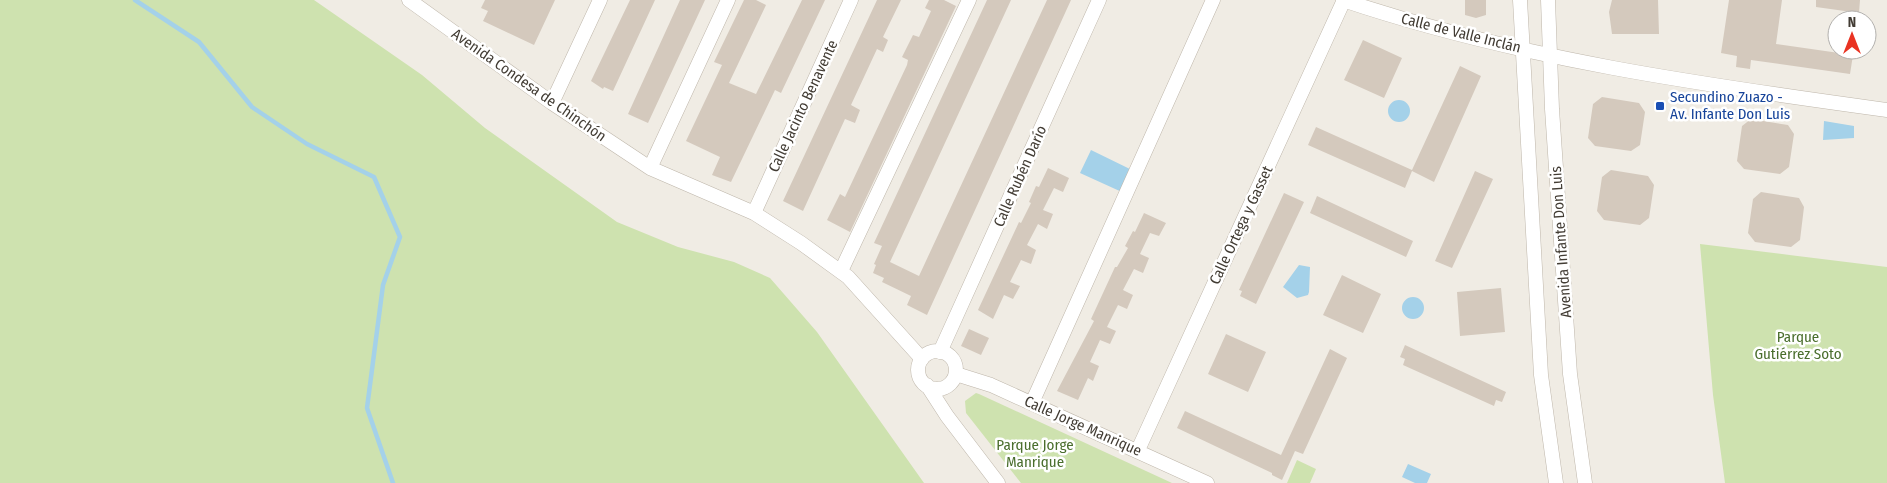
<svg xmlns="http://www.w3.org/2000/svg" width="1887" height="483" viewBox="0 0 1887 483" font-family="'Fira Sans Condensed',sans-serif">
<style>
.green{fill:#cee2af}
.water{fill:#a4d1e9}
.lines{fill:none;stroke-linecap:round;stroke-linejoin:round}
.stream{stroke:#a4d1e9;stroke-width:4.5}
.building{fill:#d4c9bd}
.minor-casing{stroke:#beb6aa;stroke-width:15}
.minor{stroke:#fff;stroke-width:14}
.transit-dot{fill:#1a4fb4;stroke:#fff;stroke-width:2}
.labels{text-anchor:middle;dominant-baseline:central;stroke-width:5;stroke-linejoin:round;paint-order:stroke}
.street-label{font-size:15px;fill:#423c34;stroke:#fff}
.transit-label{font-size:15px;fill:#164399;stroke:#fff;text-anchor:start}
.park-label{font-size:15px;fill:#4a6e2d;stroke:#fff}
</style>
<rect width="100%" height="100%" fill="#f0ece4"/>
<path class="green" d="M0,0H314L422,75L485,128L617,222L678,247L734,262L770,278L817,332L924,483H0Z
M1700,244L1887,267V483H1725L1713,395Z
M976,393L979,394L1172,483H1021L966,413L965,401Z
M1297,460L1316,469L1310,483H1287Z"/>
<path class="water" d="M1388 111a11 11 0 1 1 22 0a11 11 0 1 1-22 0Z
M1824,121L1854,126V138L1823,140Z
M1091,150L1134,171L1124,193L1080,173Z
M1299,265L1310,267L1309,292L1308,295L1297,298L1283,287Z
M1402 308a11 11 0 1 1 22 0a11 11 0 1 1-22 0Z
M1408,464L1431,474L1427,483H1415L1402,477Z"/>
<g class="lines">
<path class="stream" d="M135,0L199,42L252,107L307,144L374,177L400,237L383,285L367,408L393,483"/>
</g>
<path class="building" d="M485,0H555L534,45L483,21L488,11L481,8Z
M630,0H655L613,91L604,87L603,89L591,81Z
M680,0H705L648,123L628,114Z
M744,0H756L766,5L729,83L756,94L802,0H825L781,93L775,90L731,182L712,175L720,157L686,141L722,65L714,62Z
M877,0H901L883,37L888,40L883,52L877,49L851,105L860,110L855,123L845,119L803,211L783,201Z
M929,0H944L956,6L850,232L827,220L840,194L845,197L868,148L907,65L908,60L902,57L913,35L919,37L931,11L925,8Z
M987,0H1011L890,262L919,276L1047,0H1071L927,315L907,305L911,296L882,282L884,278L873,273L876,265L874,264L882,246L874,243Z
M1465,0H1486V15L1476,18L1465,15Z
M1612,0H1658L1659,34H1612L1609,12Z
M1729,0H1782L1776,44L1853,55L1850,74L1751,60L1750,69L1736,67L1737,56L1721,53Z
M1816,0H1860L1859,13L1816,7Z
M1363,40L1402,58L1384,98L1344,80Z
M1460,66L1481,76L1434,182L1412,171L1405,188L1308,145L1316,127L1412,170Z
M1602,97L1639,103L1645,112L1640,145L1631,151L1595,146L1588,138L1593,104Z
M1751,119L1788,125L1794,134L1789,167L1780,174L1744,169L1737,161L1742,126Z
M1048,168L1069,178L1063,192L1054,188L1043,210L1053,214L1047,229L1038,224L1027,245L1036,250L1031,264L1021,260L1010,282L1020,286L1013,299L1004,295L993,319L978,310L1019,222L1021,223L1031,203L1029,202L1036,186L1039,187Z
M1611,170L1648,176L1654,185L1649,218L1640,225L1604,220L1597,211L1602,177Z
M1475,171L1493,179L1452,268L1435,261Z
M1761,192L1799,198L1804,207L1800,240L1791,247L1755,242L1748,233L1753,199Z
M1284,193L1304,202L1256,304L1240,296L1242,291L1239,290Z
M1317,196L1413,241L1406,257L1310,213Z
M1144,213L1166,223L1159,236L1150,233L1140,254L1149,258L1143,273L1134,269L1123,290L1133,295L1127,309L1118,305L1107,327L1116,331L1110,344L1100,340L1090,362L1099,366L1093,381L1088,378L1078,400L1057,391L1094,321L1091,319L1115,267H1117L1128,248L1125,246L1133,231L1135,232Z
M1342,275L1381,294L1363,333L1323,315Z
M1501,288L1505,332L1460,336L1457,292Z
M969,329L989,338L981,355L961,346Z
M1226,334L1266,352L1248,392L1208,374Z
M1405,345L1506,392L1502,402L1496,400L1494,406L1403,365L1405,359L1400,357Z
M1330,349L1347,358L1303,454L1295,451L1282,480L1272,475V473L1177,428L1185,411L1281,455Z"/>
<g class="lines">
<defs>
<path id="minor" d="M409,0L552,103L650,168L754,213L801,243L848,277L922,359
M1343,0C1518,59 1704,85 1887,110
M1520,0L1541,375L1556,483
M1548,0L1552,109L1570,374L1585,483
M552,103L600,0
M650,168L728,0
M754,213L851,0
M841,271L969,0
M918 370a19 19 0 1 1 38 0a19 19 0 1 1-38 0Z
M940,352L1099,0
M956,374L991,385L1207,483
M927,385L947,416L998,483
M1032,403L1213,0
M1138,450L1344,0"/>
</defs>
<use href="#minor" class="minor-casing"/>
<use href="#minor" class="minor"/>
</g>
<rect class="transit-dot" x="1655" y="101" width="10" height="10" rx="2.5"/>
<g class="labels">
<g class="street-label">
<text transform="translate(1461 33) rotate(14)">Calle de Valle Inclán</text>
<text transform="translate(529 85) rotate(35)">Avenida Condesa de Chinchón</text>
<text transform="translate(803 106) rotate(-65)">Calle Jacinto Benavente</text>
<text transform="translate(1020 176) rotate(-66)">Calle Rubén Darío</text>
<text transform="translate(1241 225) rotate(-65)">Calle Ortega y Gasset</text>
<text transform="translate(1561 242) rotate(-94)">Avenida Infante Don Luis</text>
<text transform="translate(1083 426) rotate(24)">Calle Jorge Manrique</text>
</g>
<g class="transit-label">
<text x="1670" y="97">Secundino Zuazo -<tspan x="1670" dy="17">Av. Infante Don Luis</tspan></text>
</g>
<g class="park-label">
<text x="1798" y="337">Parque<tspan x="1798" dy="17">Gutiérrez Soto</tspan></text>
<text x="1035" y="445">Parque Jorge<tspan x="1035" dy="17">Manrique</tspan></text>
</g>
</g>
<g transform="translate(1852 35)"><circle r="24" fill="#ffffff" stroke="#b3b1ae"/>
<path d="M0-4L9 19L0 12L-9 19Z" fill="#e93322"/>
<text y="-8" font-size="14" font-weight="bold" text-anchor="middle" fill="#423c34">N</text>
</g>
</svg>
